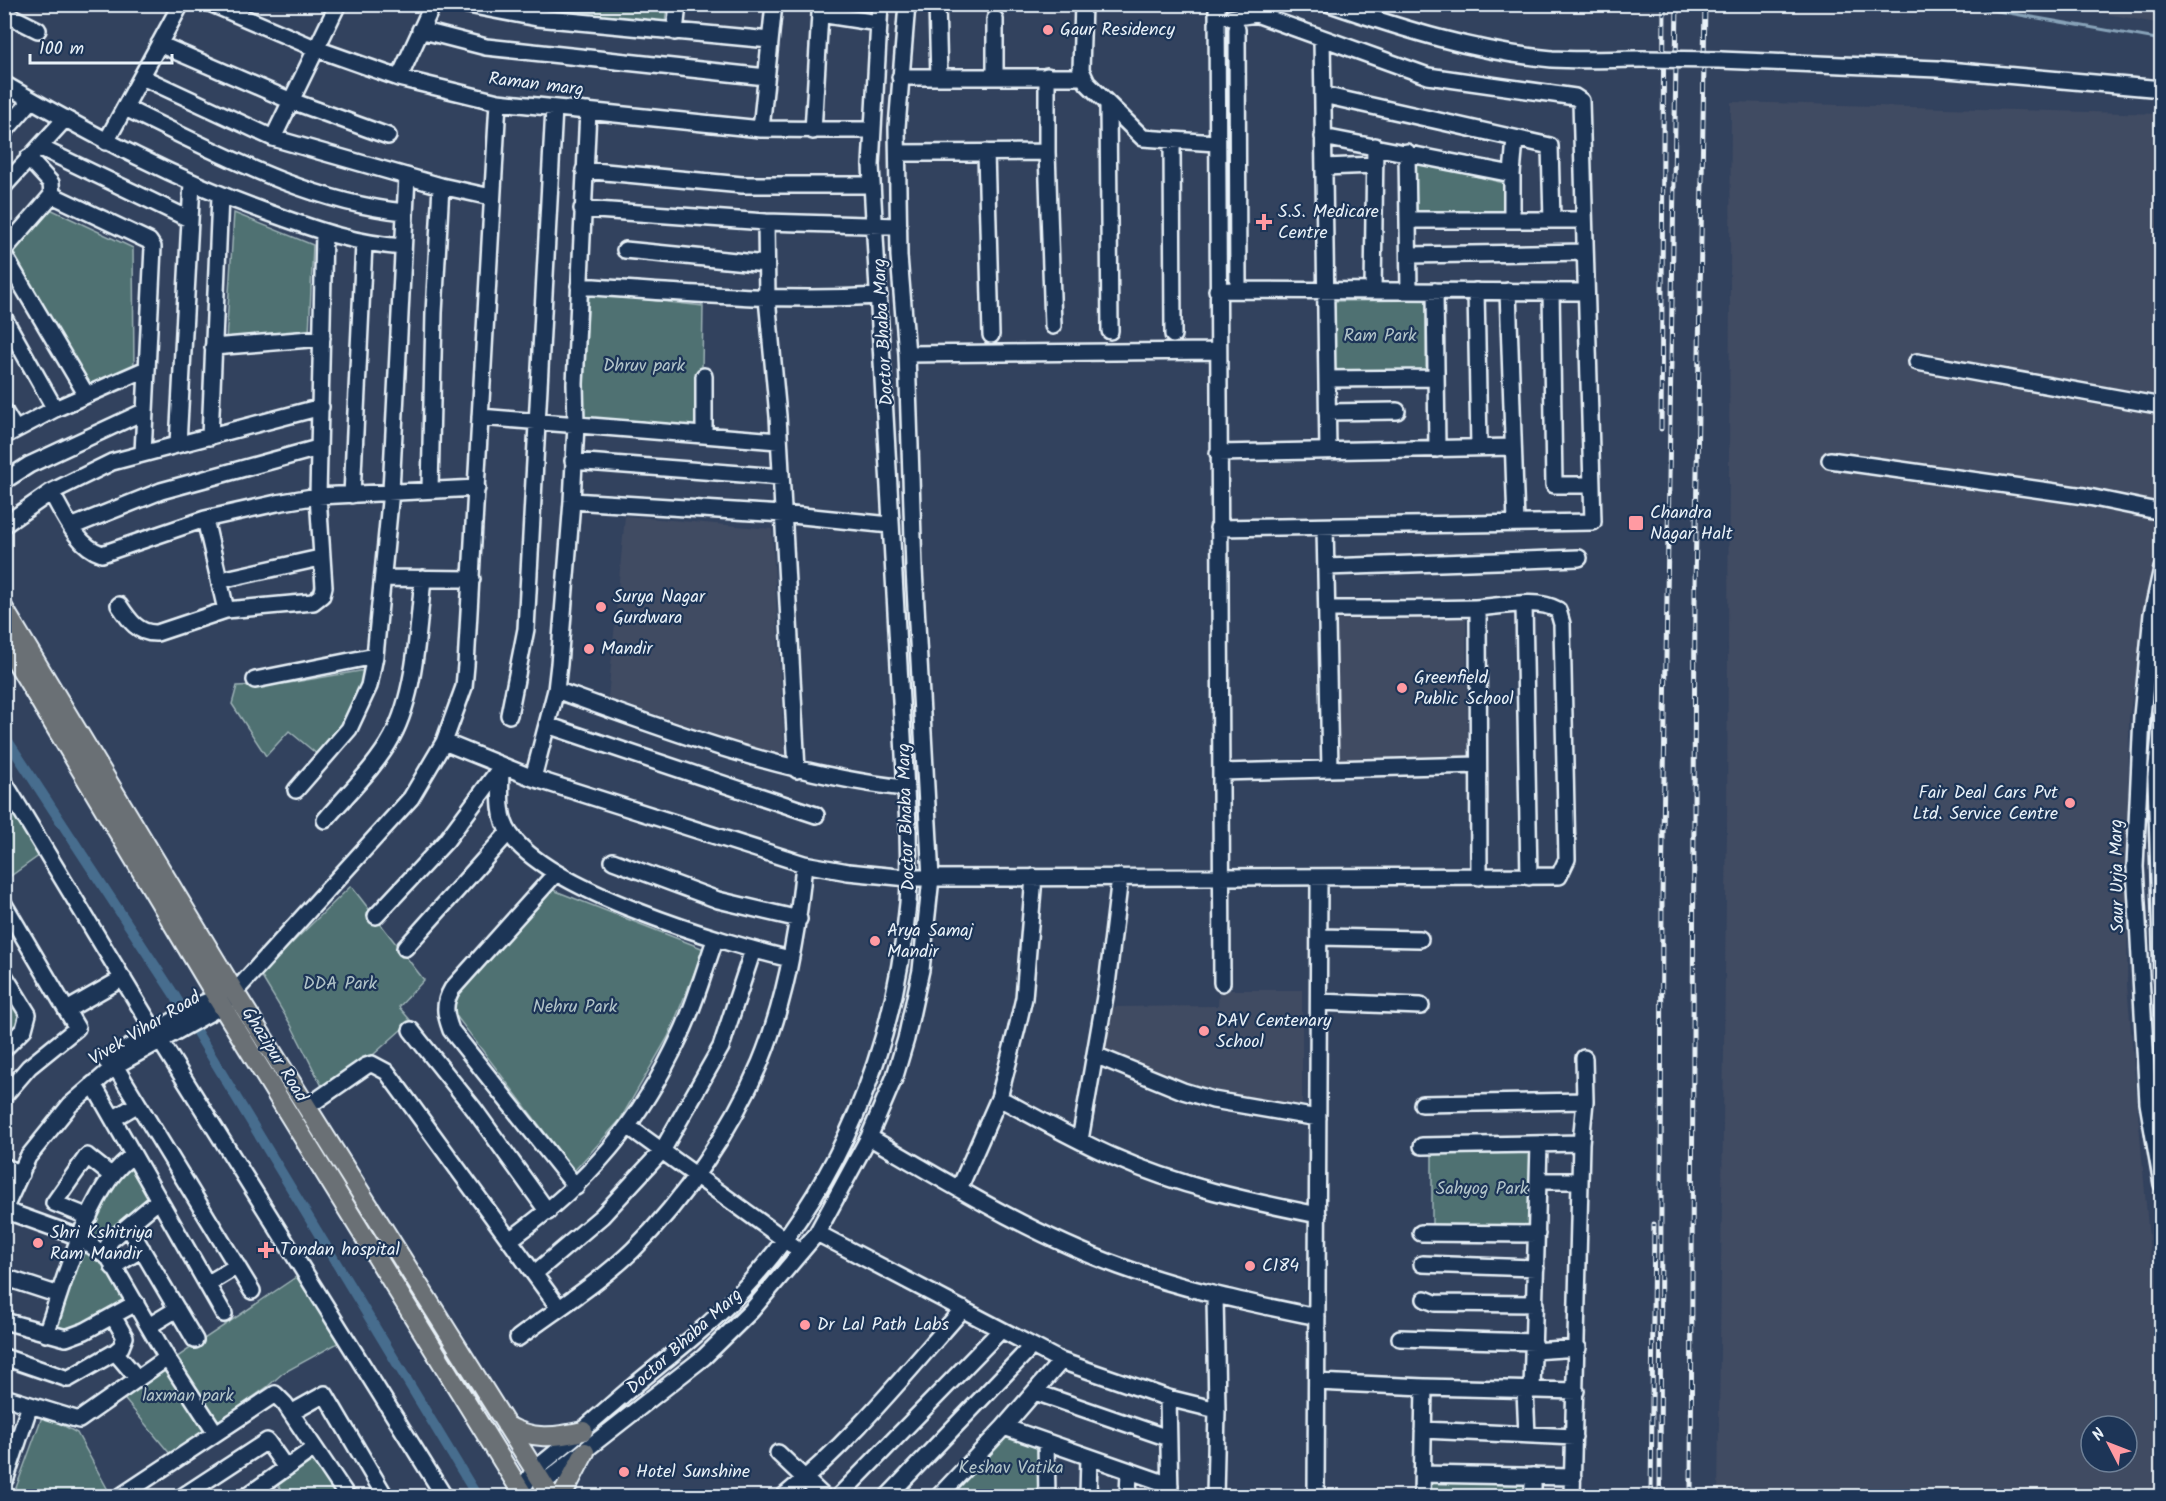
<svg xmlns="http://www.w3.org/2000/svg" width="2166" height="1501" viewBox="0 0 2166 1501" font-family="Kalam,sans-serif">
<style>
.built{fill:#414b62;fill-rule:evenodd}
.green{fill:#4f7172;stroke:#9cb1b5;stroke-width:1.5}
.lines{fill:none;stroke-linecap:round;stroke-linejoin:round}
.stream{stroke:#87a2b8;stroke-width:3}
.canal{stroke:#466d8e;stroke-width:10}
.minor-casing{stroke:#e8f1f8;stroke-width:20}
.major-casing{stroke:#e8f1f8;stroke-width:22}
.minor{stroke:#1d3557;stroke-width:15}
.major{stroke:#6a7074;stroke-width:18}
.rail-casing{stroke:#e8f1f8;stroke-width:5}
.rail{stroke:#1d3557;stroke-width:3;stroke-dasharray:9;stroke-linecap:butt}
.minor-bridge-casing{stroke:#e8f1f8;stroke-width:20;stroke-linecap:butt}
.minor-bridge{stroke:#1d3557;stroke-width:15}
.poi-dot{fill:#ff9aa2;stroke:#1d3557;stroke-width:2}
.labels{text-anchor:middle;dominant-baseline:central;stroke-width:4.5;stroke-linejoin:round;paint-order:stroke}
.poi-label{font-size:18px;fill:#e8f1f8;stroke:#1d3557;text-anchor:start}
.street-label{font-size:18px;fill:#e8f1f8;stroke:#1d3557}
.park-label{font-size:18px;fill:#b2c4c9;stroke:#1d3557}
</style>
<rect width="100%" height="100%" fill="#32425e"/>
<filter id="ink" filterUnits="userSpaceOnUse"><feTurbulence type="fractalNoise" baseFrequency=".0167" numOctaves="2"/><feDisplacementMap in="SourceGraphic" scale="12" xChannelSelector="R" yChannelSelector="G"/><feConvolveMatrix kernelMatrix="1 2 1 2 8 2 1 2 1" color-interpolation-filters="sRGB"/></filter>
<g filter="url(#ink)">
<path class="built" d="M2060,5H2161V24Z
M1731,102L2161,114V512L2129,718L2127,985L2150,1251L2162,1329L2161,1496H1718L1727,825ZM2091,1426H2127V1462H2091Z
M625,516L772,529L785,759L608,698Z
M1466,615L1468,758L1338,761L1336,618Z
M1219,990H1302V1115L1227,1100L1102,1056L1111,1007L1218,1006Z"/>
<path class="green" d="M550,4L667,5L665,24L548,9Z
M1415,162L1504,183L1507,215L1417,212Z
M48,208L133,248L134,369L90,384L9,250Z
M234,213L313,245L309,333L226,341Z
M589,293L703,306L701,432L582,421Z
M1426,300V371L1334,372L1333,301Z
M366,670L344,724L318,755L289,731L266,756L232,704L237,686L283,684Z
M16,815L40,855L5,880V821Z
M351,886L424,980L399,1007L411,1021L327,1096L291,1025L260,974Z
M553,890L704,949L668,1037L620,1120L574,1171L448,1005Z
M4,989L22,1019L5,1037H4Z
M1432,1152H1532V1227H1432Z
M137,1164L158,1212L109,1244L134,1295L64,1336L54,1333L86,1240L117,1178Z
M299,1275L338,1343L283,1373L267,1387L171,1455L121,1395Z
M43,1414L77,1433L108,1490L100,1496H13Z
M1004,1435L1040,1449L1041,1496H966L953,1492Z
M314,1454L343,1496H286L275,1481Z
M1429,1478L1528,1481L1527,1496H1428Z"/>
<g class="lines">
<path class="stream" d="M1958,4L2162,40"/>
<path class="canal" d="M4,735L175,996L477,1496"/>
<defs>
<path id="minor" d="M212,4L317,49L399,78L498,102L761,129L872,130
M463,4L537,18L770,40
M937,4L939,77
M1083,4L1081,70L1087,83L1143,138L1216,143
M1217,4L1222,983
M1330,4C1403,29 1475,52 1552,59C1582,61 1614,59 1644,59
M4,13L38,30
M1237,29L1238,290
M420,30L486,47L766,77
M675,32L678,4
M1322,38L1328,451
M159,44L289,100L388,136
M1720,60L1937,69L2162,89
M1047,76V152L1053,326
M142,77L273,138L441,186L491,197
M900,77H1082
M995,77V19
M399,78L433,4
M4,84C92,135 180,182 275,215C322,232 354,243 403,247
M1323,95L1550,146L1552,220
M1108,104L1110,331
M125,108C215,151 305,202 405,212
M761,129L774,4
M813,131L820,14L878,23
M4,132L32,100
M1323,137L1512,174V220
M273,138L338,4
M1172,140L1173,335
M106,142L181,4
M41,148L189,219
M986,152L991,335
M1407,152L1409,291
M898,153L1047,152
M1324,167L1375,165
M584,170L742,185H872
M1512,174L1515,139
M4,186L65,119
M52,195L149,241L153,247L143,453
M582,209L766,222L899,226
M1408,220H1584
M766,222L767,298L778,416L797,770
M4,250L52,195L51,183L28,158
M625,250L766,264
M4,255L86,394
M1409,255L1585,252
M579,286C679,293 778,302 879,296
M1217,290L1586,292
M1373,290L1375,146
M1435,291L1437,449
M1476,291L1479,447
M1508,291L1516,523
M1551,291L1554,485H1592
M4,318L55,409
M213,347L322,338
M907,354L1217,351
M1917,362L2162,406
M1327,379L1436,378
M4,411L15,429
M1327,412L1397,411
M480,417L778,441
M704,435V376
M4,436L55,409L146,369
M210,437L220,196
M178,444L192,183
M1218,453L1513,447
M1830,460L2084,496L2162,512
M573,461L781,477
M4,481L29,465L145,411
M430,489L434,313L441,186
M51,492C63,513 77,547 102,554L205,519L277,503L318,496L477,488
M352,495L364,244
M572,501L783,514L890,525
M205,519L226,610
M4,525L51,492L112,462L321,407
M71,527L161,491L318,448
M1325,527L1330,769
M1218,528L1593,522L1581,101L1575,97L1428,76L1256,14L1231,18
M1326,567L1579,558
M2162,568L2152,614L2142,716L2135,867L2148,1103L2162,1184
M383,578L472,579
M221,580L320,558
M119,605C129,620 138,634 157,633L226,610L313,602L322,595L324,587L318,496L324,233
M1524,605L1529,877
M1478,608L1479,877
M255,680L375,656
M556,690C669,731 783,774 904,788
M509,715L526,629L554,108
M2162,715L2156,777L2162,977
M547,725L816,815
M444,742L533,778L804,864L848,872L908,878L1559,876L1567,859L1562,624L1558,610C1537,597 1499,607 1475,608C1426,609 1376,609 1327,609
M501,767C501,788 497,816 510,834C549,891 723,943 790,959
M1221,772L1478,765
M533,778L556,690L559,664L572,501L576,425L575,384L588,111
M4,782L161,1042L444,1496
M296,790L349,729L369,686L375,656L391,491L407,176
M325,820C347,794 376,767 392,737C416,693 418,627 423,578
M613,861L718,900L799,919
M556,873L452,989C443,1004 445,1014 451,1030L576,1187
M4,904L77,1028L29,1067L4,1096
M376,916L446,841L501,767
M1319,937L1420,939
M405,948L508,833
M4,975L28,1014L24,1029L4,1049
M1319,1002L1421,1006
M67,1010L123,978
M411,1030L474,1109L548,1212
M1095,1055L1183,1091L1213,1100L1318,1118
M106,1061L201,1004L226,994
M115,1066L252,1291
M93,1084L224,1314
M999,1098C1037,1118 1075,1140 1114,1157C1179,1186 1248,1201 1318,1215
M1422,1104L1585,1101
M307,1107L366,1066L372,1064L387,1072L559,1308
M113,1119L138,1104
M629,1127L792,1245
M869,1137C950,1184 1031,1234 1119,1266C1184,1290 1250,1303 1317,1317
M1080,1140L1107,985L1120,877
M1422,1146L1581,1143
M4,1166L21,1174
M1538,1181H1580
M959,1189L999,1098L1017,1028L1024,998L1034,877
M89,1217L54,1203L87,1156L112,1176
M128,1226L195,1340
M817,1233L1061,1361L1168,1398L1217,1410
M1421,1233L1537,1234
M511,1239C590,1181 640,1123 681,1034C695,1004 704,971 715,940
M106,1256L79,1237L4,1210L28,1157L70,1105L115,1066L222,1006L411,798L444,742L464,687L466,665L498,102
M1422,1264L1536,1268
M113,1267L142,1249
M535,1273L602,1216L662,1151L721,1047L753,950
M4,1277L59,1295
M207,1284L237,1266
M1215,1296L1217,1410L1215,1496
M1425,1299L1435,1303L1535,1304
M113,1316L125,1337L121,1347L115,1352
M4,1321L66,1338L85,1331L136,1303
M149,1326L177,1309
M46,1334C62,1288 91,1180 133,1156
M518,1338C557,1309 599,1283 633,1250C684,1200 732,1128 760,1063C786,1000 798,931 804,864
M1400,1338L1534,1342
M1533,1351L1578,1348
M4,1357L68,1379L115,1352L138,1379
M167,1358L215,1432
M1317,1382L1424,1387L1576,1391
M1525,1390L1527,1435
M1532,1390L1539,1144
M1035,1392L1168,1438
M4,1397L79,1420L167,1358L105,1251L111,1240L159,1200
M1168,1398L1170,1496
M291,1413L325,1394L385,1496
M1004,1427L1170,1485
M1423,1430L1574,1437
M1046,1442L1047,1496
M778,1453L823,1496
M1422,1474L1573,1477
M6,1478L30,1405
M542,1484L704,1357L751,1311L817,1233L869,1137L895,1076L906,1039L921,970L931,878L914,569L907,354L899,256L897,127L907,4
M521,1491L534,1470C565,1446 594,1420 624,1394C662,1362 703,1332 737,1296C839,1189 895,1050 908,903C910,878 908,852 908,826L871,165L880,4
M121,1496L275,1394L285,1404L347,1496
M183,1496L267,1441L286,1468
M247,1496L314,1448
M784,1496C851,1442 906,1373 963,1309
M839,1496L1001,1330
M888,1496L1031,1347
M939,1496L1004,1427L1061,1361
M1088,1496L1089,1457
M1128,1496L1129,1471
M1316,1496L1319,877
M1422,1496L1424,1387
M1533,1496V1476
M1572,1496L1581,1143L1585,1101L1584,1058"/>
<path id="major" d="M4,609L234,991L551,1496
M4,641L222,1006L524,1496
M506,1425C532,1440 554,1438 583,1431
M562,1496L585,1452"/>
</defs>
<use href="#minor" class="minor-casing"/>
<use href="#major" class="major-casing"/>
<use href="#minor" class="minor"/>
<use href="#major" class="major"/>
<defs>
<path id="rail" d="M1661,429L1664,4
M1651,1496L1654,1224
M1660,1496L1662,896L1677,4
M1691,1496L1695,588L1705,4"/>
</defs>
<use href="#rail" class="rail-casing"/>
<use href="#rail" class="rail"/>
<defs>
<path id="minor-bridge" d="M1644,59L1720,60"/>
</defs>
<use href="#minor-bridge" class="minor-bridge-casing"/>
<use href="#minor-bridge" class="minor-bridge"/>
</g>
</g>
<g class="poi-dot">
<circle cx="1048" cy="30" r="6"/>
<path d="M1261 213h6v6h6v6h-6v6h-6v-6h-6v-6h6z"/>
<rect x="1628" y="515" width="16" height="16" rx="3"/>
<circle cx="601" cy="607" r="6"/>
<circle cx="589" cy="649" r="6"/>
<circle cx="1402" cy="688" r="6"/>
<circle cx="2070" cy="803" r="6"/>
<circle cx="875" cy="941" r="6"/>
<circle cx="1204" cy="1031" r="6"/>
<circle cx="38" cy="1243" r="6"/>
<path d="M263 1241h6v6h6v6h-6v6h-6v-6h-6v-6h6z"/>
<circle cx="1250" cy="1266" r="6"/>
<circle cx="805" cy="1325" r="6"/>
<circle cx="624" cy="1472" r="6"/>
</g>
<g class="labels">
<g class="poi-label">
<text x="1060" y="30">Gaur Residency</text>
<text x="1278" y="212">S.S. Medicare<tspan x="1278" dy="21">Centre</tspan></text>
<text x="1650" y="513">Chandra<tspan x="1650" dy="21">Nagar Halt</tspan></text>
<text x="613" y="597">Surya Nagar<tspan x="613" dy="21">Gurdwara</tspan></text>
<text x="601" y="649">Mandir</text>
<text x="1414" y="678">Greenfield<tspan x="1414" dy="21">Public School</tspan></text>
<text x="2058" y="793" text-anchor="end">Fair Deal Cars Pvt<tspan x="2058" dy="21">Ltd. Service Centre</tspan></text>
<text x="887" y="931">Arya Samaj<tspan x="887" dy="21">Mandir</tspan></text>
<text x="1216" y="1021">DAV Centenary<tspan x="1216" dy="21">School</tspan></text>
<text x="50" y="1233">Shri Kshitriya<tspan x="50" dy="21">Ram Mandir</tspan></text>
<text x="280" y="1250">Tondan hospital</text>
<text x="1262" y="1266">C184</text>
<text x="817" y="1325">Dr Lal Path Labs</text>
<text x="636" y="1472">Hotel Sunshine</text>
</g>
<g class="street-label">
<text transform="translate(536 85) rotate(7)">Raman marg</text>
<text transform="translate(884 332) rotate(-93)">Doctor Bhaba Marg</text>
<text transform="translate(907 817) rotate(-92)">Doctor Bhaba Marg</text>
<text transform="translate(2118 876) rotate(-91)">Saur Urja Marg</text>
<text transform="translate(145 1029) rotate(-31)">Vivek Vihar Road</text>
<text transform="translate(274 1055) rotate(58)">Ghazipur Road</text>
<text transform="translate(685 1342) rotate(-42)">Doctor Bhaba Marg</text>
</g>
<g class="park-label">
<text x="1380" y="336">Ram Park</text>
<text x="644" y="366">Dhruv park</text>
<text x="340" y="984">DDA Park</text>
<text x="575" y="1007">Nehru Park</text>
<text x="1482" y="1189">Sahyog Park</text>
<text x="188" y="1396">laxman park</text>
<text x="1011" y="1468">Keshav Vatika</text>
</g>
</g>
<rect width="2166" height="1501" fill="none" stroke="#1d3557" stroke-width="24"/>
<rect x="12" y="12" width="2142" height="1477" fill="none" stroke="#e8f1f8" stroke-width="2" filter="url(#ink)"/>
<g transform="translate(2109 1444) rotate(312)"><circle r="28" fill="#1d3557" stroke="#6e8097" stroke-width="1.5"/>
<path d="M0-4.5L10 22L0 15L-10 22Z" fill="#ff9aa2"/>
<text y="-9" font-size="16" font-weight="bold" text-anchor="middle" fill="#e8f1f8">N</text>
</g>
<path d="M30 54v9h142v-9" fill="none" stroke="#e8f1f8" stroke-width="3"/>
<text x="39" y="54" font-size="18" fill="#e8f1f8" stroke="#1d3557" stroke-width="4.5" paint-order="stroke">100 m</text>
</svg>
